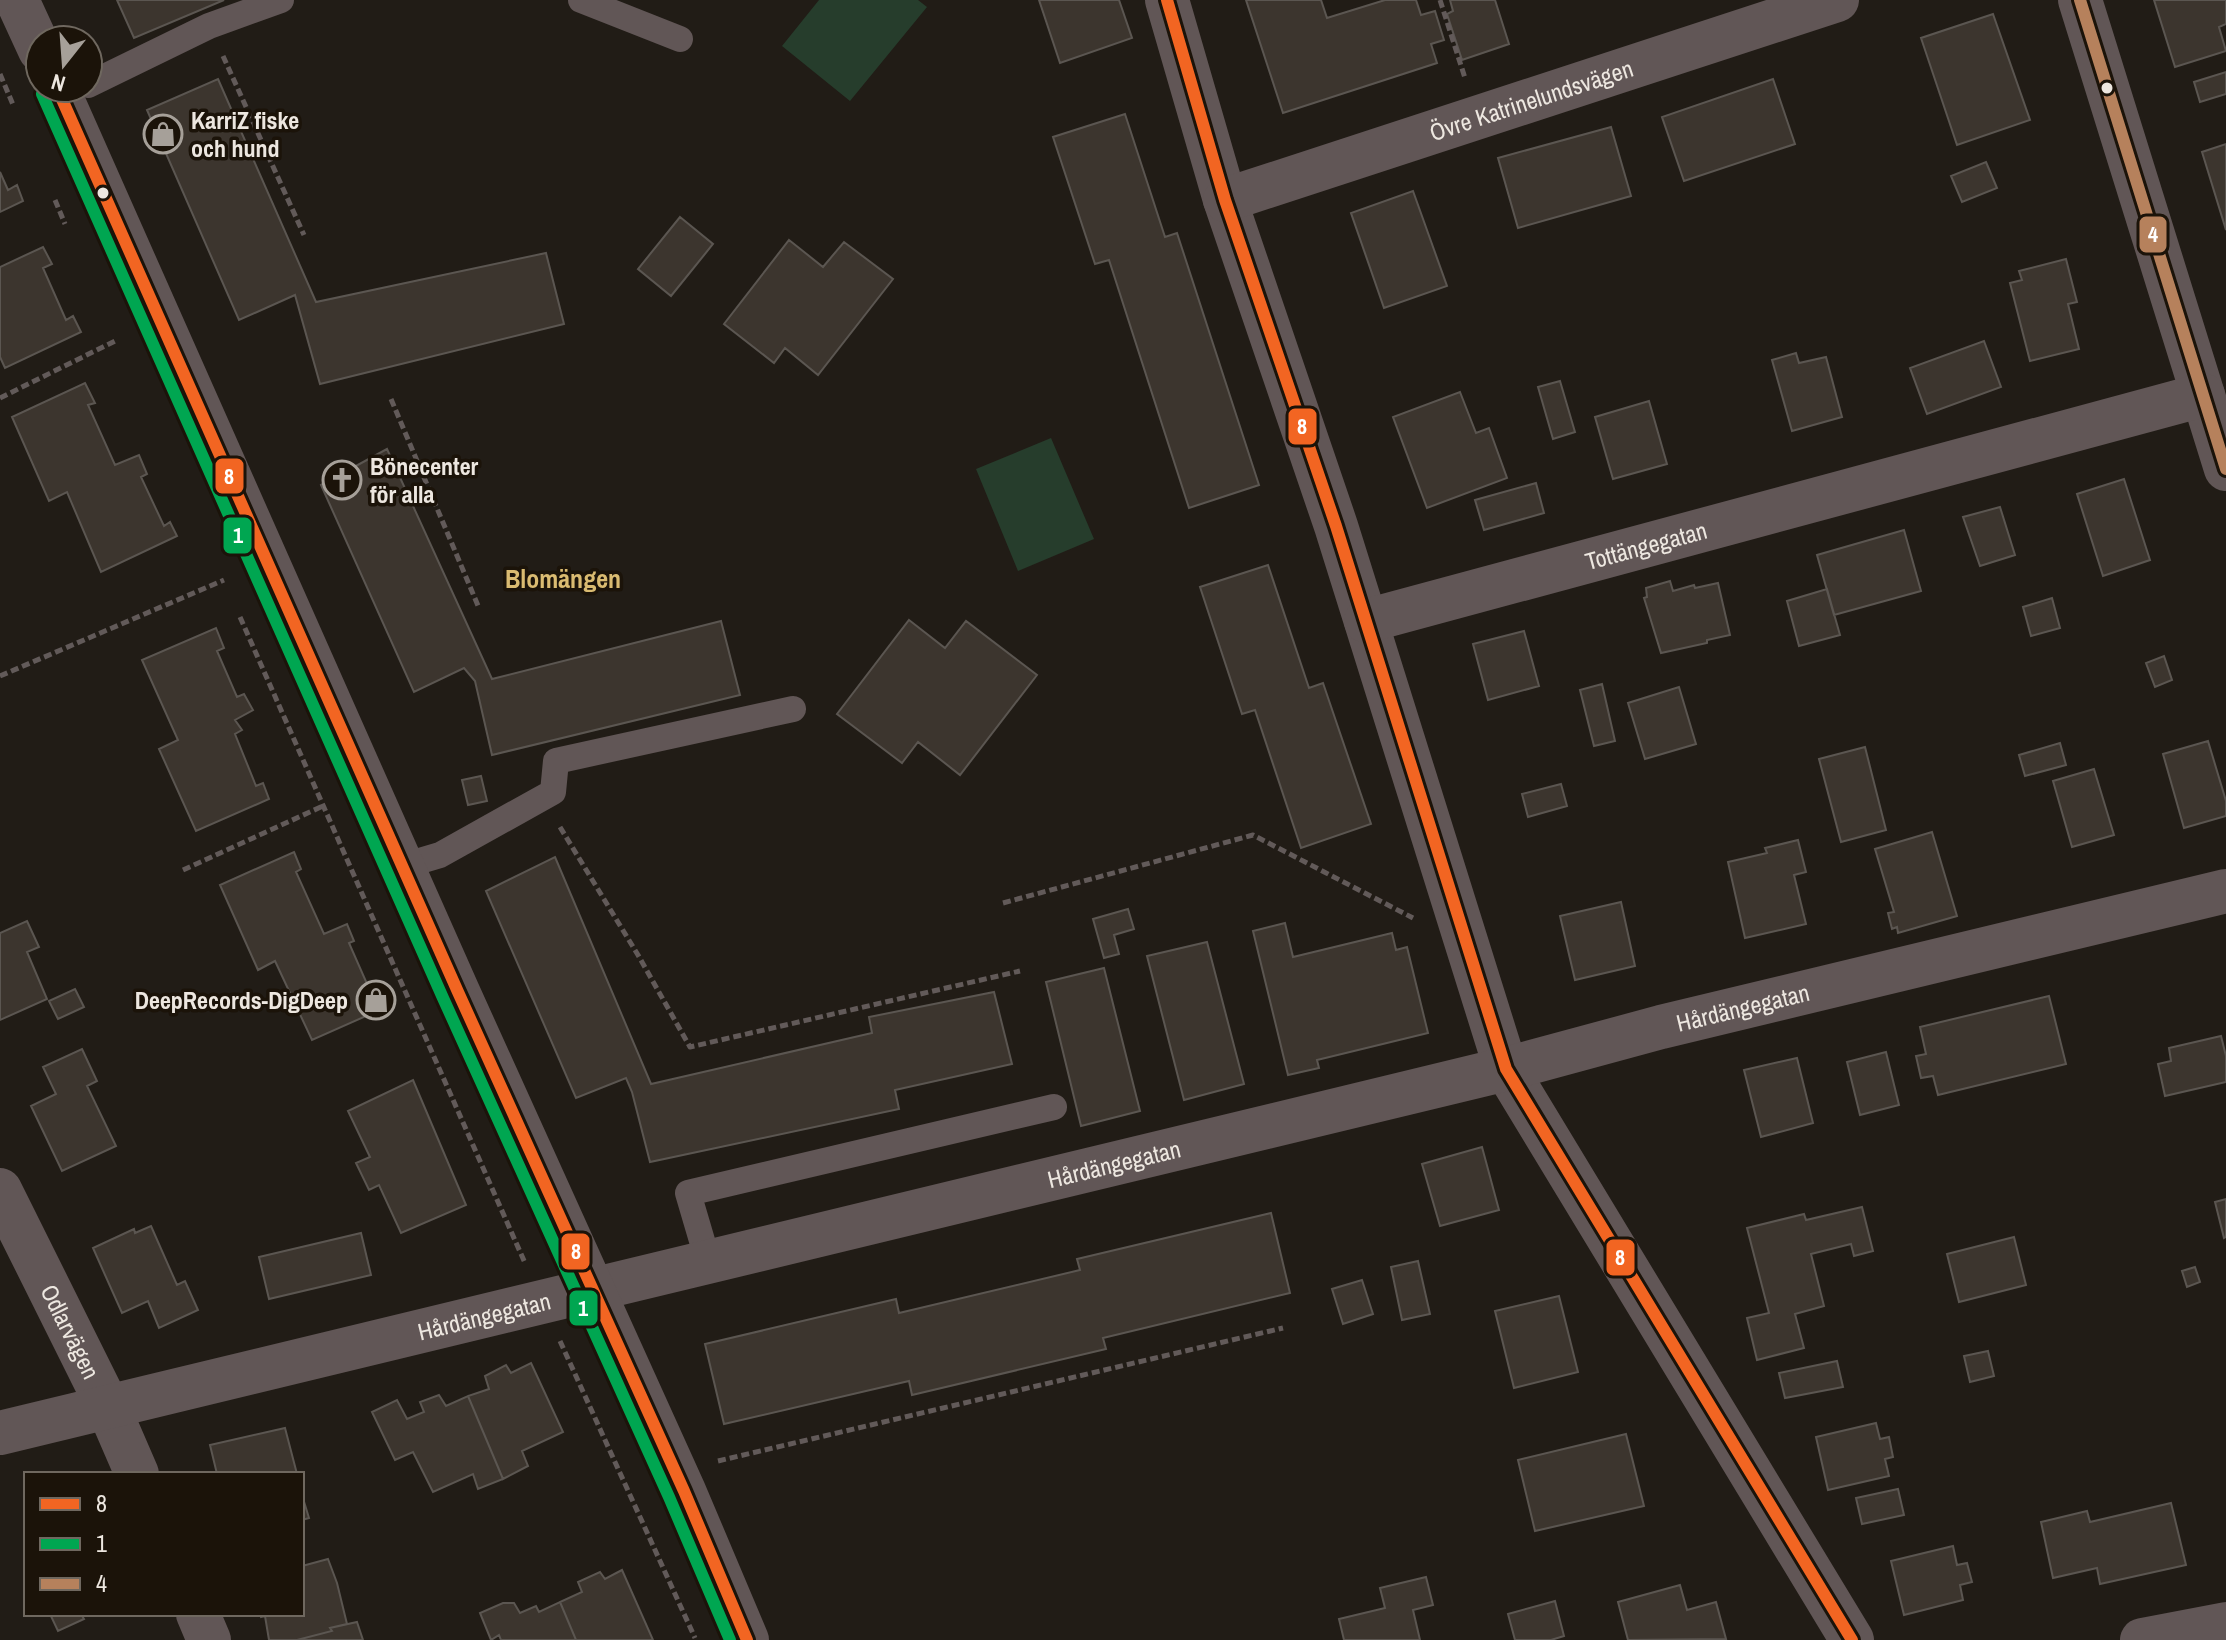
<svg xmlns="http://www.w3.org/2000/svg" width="2226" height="1640" viewBox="0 0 2226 1640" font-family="'Archivo Narrow',sans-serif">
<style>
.green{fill:#263d2c}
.building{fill:#3c352e;stroke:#5b5651;stroke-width:2}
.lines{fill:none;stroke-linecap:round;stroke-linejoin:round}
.path{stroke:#625a59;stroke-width:5;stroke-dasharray:8 4;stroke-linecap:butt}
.service{stroke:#615656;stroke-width:26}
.minor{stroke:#615656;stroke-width:44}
.tertiary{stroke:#615656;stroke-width:44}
.bus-1-casing{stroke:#1b1309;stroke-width:18}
.bus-2-casing{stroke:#1b1309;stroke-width:18}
.bus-3-casing{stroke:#1b1309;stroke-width:18}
.bus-1{stroke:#f26522;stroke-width:12}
.bus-2{stroke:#00a651;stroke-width:12}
.bus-3{stroke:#b6815c;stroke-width:12}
.bus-dot{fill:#ede7e0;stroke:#1b1309;stroke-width:3}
.labels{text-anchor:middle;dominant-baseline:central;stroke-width:7;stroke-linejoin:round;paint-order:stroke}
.street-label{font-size:24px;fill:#ede7e0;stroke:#1b1309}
.poi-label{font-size:24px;font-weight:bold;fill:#ede7e0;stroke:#1b1309;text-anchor:start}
.neighbourhood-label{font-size:26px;font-weight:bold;fill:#dabb71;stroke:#1b1309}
.line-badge{stroke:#1b1309;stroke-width:3}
.badge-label{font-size:22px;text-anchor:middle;font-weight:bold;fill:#fff}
</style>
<rect width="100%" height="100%" fill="#211c16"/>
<path class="green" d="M819,0H918L927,7L850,101L782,46Z
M1051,438L1094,539L1018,571L976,469Z"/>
<path class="building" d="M117,0H224L134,38Z
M1039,0H1119L1132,38L1060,63Z
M1246,0H1321L1327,18L1385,0H1416L1421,15L1435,11L1444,40L1431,44L1437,63L1283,113Z
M1450,0H1495L1509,44L1462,60L1447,14L1453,11Z
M2154,0H2226V24L2219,27L2226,51L2175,67Z
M1993,14L2030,120L1957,145L1921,38Z
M2226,72V94L2200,102L2194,82Z
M218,79L316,302L546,253L564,324L320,384L295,295L239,320L147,110Z
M1773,79L1795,144L1684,181L1662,117Z
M1125,114L1165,237L1177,233L1259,485L1189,508L1109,260L1095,264L1053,137Z
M1611,127L1631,196L1518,228L1498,158Z
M2226,144V230L2202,152Z
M1986,162L1997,188L1962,202L1951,176Z
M0,172L8,190L17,185L23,201L0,212Z
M1413,191L1447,286L1384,308L1351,213Z
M680,217L713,244L671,296L638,269Z
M789,240L823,267L844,242L893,279L818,375L785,348L774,363L724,324Z
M43,247L52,264L43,268L66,320L73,316L81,332L5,368L0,357V267Z
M2066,259L2077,302L2068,304L2079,349L2030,361L2010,283L2022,280L2019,271Z
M1984,341L2001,387L1927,414L1910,368Z
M1796,353L1799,363L1826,357L1842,417L1792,431L1772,360Z
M1560,381L1575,432L1553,439L1538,387Z
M85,383L95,403L88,405L115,465L139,455L147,474L141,477L164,526L170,522L177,536L101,572L67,492L49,501L12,417Z
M1460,392L1476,433L1489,428L1507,478L1427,508L1393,417Z
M1649,401L1667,464L1613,479L1595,417Z
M387,449L492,679L721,621L740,695L492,755L475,681L464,668L414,692L321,485Z
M2124,479L2150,560L2103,576L2077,494Z
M1536,483L1544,513L1484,530L1475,500Z
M2000,507L2015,555L1980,566L1963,517Z
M1904,530L1921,591L1834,615L1817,555Z
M1268,565L1309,688L1323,683L1371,824L1301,848L1255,710L1242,714L1200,587Z
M1670,581L1673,591L1694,585L1695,588L1718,583L1730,635L1707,640V643L1661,653L1644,598L1647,597L1646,588Z
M1827,589L1840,635L1799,646L1787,601Z
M2052,598L2060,628L2031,636L2023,607Z
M909,620L945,648L966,621L1037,675L960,775L918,742L902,763L837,714Z
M216,628L224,648L217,651L237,697L244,694L253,710L235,720L242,730L235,734L256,786L263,783L269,799L196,831L159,749L178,740L142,660Z
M1524,631L1539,686L1488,700L1473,644Z
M2164,656L2172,680L2155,687L2146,663Z
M1602,684L1615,741L1594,746L1580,690Z
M1679,687L1696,744L1645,759L1628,703Z
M2208,741L2226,801V816L2184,828L2163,754Z
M2060,743L2066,765L2025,776L2019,755Z
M1865,747L1886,830L1841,842L1819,759Z
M2094,769L2114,835L2072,847L2053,781Z
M481,776L487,801L468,805L462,780Z
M1561,784L1567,806L1528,817L1522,794Z
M1932,832L1957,916L1898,933L1897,927L1892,929L1888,913L1894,912L1875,849Z
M1798,840L1806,872L1794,875L1806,924L1745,938L1728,862L1767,853L1765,848Z
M294,852L301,869L296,872L324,934L347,924L354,941L349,943L371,993L375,990L384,1008L312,1040L275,961L258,970L220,885Z
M555,857L651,1084L872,1033L869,1017L994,992L1012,1064L895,1090L899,1109L650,1162L632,1092L626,1078L576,1098L486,891Z
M1621,902L1635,966L1575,980L1560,916Z
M1128,909L1134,929L1114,935L1119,954L1104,958L1093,919Z
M27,921L39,947L27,952L47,999L0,1020V933Z
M1285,923L1293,957L1392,933L1396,950L1407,947L1428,1033L1317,1060L1319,1068L1288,1075L1253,931Z
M1207,942L1244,1084L1184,1100L1147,956Z
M1104,968L1140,1111L1081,1126L1046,982Z
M75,989L84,1007L58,1019L49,1001Z
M2049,996L2066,1064L1938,1095L1933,1076L1921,1078L1916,1056L1926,1054L1920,1027Z
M2221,1036L2226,1056V1082L2165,1096L2158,1064L2171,1061L2169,1048Z
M82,1049L97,1081L87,1086L116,1146L62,1171L31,1106L56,1094L43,1067Z
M1886,1052L1899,1105L1860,1115L1847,1062Z
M1797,1058L1813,1123L1761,1137L1744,1070Z
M413,1080L466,1205L401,1233L379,1185L369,1190L356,1163L370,1157L348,1111Z
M1482,1147L1499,1210L1440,1226L1422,1164Z
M2226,1199V1237L2224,1238L2215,1202Z
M1862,1207L1873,1251L1854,1256L1851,1244L1811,1254L1824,1306L1795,1314L1804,1348L1757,1360L1747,1318L1769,1313L1747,1228L1804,1214L1806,1220Z
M1271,1213L1290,1293L1103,1338L1106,1349L912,1395L909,1381L724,1424L705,1344L896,1299L899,1313L1080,1270L1077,1259Z
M151,1226L177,1285L185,1281L198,1310L159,1328L148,1301L122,1313L93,1248L134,1229L135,1233Z
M361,1233L371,1275L269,1299L259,1257Z
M2014,1237L2026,1285L1959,1302L1947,1254Z
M1418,1261L1430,1314L1402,1320L1391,1267Z
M2195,1267L2200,1282L2187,1287L2182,1271Z
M1362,1280L1373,1314L1343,1324L1332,1289Z
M1559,1296L1578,1372L1514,1388L1495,1311Z
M1988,1351L1994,1376L1970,1382L1964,1356Z
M1837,1361L1843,1387L1785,1398L1779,1373Z
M531,1363L563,1432L522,1451L528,1466L503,1479L468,1396L489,1389L485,1376L506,1365L511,1373Z
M439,1395L446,1406L468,1396L503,1479L478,1489L473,1474L433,1492L413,1452L395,1460L372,1412L397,1400L407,1419L424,1412L420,1402Z
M1876,1423L1880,1439L1889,1437L1893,1457L1885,1459L1889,1476L1828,1490L1816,1437Z
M285,1428L297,1474H217L210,1445Z
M1626,1434L1644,1506L1535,1531L1518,1460Z
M1898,1489L1904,1515L1862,1524L1856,1498Z
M302,1495L309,1518L302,1520Z
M2171,1503L2186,1565L2100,1584L2097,1568L2053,1578L2041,1522L2087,1511L2090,1522Z
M1953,1546L1957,1565L1967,1563L1972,1582L1960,1585L1963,1600L1904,1615L1891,1561Z
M328,1559L337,1583L347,1624L330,1628L332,1631L297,1640H269L265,1616L261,1617L260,1614H302V1566Z
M622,1570L653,1640H576L560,1602L582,1592L578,1582L600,1572L605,1579Z
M1426,1577L1433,1605L1413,1610L1420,1640H1344L1339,1619L1385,1608L1380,1588Z
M1680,1585L1687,1610L1716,1602L1726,1639L1628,1640L1618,1602Z
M1555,1601L1564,1636L1551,1640H1515L1508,1614Z
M560,1602L576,1640H501L499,1635L491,1640L480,1613L503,1603H514L520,1613L536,1606L539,1612Z
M50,1614H81L84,1619L58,1631Z
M357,1622L363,1640H297L332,1631L330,1628Z"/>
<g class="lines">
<path class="path" d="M1440,0L1465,78
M223,56L304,235
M0,74L14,107
M55,200L65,224
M0,398L117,340
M391,399L479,608
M240,617L525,1263
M0,676L224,580
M560,827L638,955L690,1047L1020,971
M183,870L323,806
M1003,903L1253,835L1413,918
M560,1341L695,1638
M718,1461L1283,1328"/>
<path class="service" d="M581,0L680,39
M88,85L209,26L281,0
M403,866L440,855L553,792L556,761L793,709
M708,1261L688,1193L1054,1107"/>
<g class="minor">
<path d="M1167,0L1225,200L1336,526L1506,1069L1852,1640"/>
<path d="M2080,0L2226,469"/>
<path id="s1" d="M1225,200L1837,0"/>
<path id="s2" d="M1366,621L2203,395"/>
<path id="s3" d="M0,1190L108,1407L137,1474"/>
<path id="s4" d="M0,1433L1506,1069L1661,1027L2226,891"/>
<path d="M198,1614L209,1640"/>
<path d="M2142,1640L2226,1624"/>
</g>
<path class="tertiary" d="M17,0L40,50
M57,88L458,992L684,1491L747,1640"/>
<defs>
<path id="bus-1" d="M1167,0L1225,200L1336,526L1506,1069L1852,1640
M57,88L458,992L684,1491L747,1640"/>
<path id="bus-2" d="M42,94L443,998L669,1497L730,1640"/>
<path id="bus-3" d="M2080,0L2226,469"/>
</defs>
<use href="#bus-1" class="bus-1-casing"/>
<use href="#bus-2" class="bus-2-casing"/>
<use href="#bus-3" class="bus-3-casing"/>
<use href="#bus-1" class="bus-1"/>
<use href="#bus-2" class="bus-2"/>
<use href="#bus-3" class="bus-3"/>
</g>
<defs>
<symbol id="shop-ring" viewBox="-11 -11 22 22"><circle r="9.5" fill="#1b1309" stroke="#a6a099" stroke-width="1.5"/><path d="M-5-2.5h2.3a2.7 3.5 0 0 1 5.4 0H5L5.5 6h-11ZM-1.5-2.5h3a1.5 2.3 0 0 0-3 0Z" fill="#a6a099"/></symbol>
<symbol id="church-ring" viewBox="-11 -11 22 22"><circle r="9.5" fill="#1b1309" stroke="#a6a099" stroke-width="1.5"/><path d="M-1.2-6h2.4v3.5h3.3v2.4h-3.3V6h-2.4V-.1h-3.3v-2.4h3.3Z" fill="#a6a099"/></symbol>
</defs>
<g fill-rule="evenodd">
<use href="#shop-ring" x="141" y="112" width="44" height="44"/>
<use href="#church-ring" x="320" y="458" width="44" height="44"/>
<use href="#shop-ring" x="354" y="978" width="44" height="44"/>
</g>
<g class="bus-dot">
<circle cx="2107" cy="88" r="7"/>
<circle cx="103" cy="193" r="7"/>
</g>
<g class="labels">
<g class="street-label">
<text stroke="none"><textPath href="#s1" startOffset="322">Övre Katrinelundsvägen</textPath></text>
<text stroke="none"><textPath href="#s2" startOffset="290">Tottängegatan</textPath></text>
<text stroke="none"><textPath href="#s4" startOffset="1794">Hårdängegatan</textPath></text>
<text stroke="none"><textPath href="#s4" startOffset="1146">Hårdängegatan</textPath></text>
<text stroke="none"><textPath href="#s4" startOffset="498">Hårdängegatan</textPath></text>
<text stroke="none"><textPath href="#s3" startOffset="158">Odlarvägen</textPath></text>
</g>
<g class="poi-label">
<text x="191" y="120">KarriZ fiske<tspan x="191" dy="28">och hund</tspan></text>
<text x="370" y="466">Bönecenter<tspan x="370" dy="28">för alla</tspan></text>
<text x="348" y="1000" text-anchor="end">DeepRecords-DigDeep</text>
</g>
<g class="neighbourhood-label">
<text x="563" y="578">Blomängen</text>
</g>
</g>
<g class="line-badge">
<rect x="2138" y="215" width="30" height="39" rx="8" fill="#b6815c"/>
<rect x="1287" y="407" width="31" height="39" rx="8" fill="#f26522"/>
<rect x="214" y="457" width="31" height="38" rx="8" fill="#f26522"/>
<rect x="222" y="516" width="31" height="39" rx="8" fill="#00a651"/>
<rect x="560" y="1232" width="31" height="39" rx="8" fill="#f26522"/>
<rect x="1605" y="1238" width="31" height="39" rx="8" fill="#f26522"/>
<rect x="568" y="1289" width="31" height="38" rx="8" fill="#00a651"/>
</g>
<g class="badge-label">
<text x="2153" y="242">4</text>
<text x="1302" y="434">8</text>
<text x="229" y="484">8</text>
<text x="238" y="543">1</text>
<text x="576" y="1259">8</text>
<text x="1620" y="1265">8</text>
<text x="583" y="1316">1</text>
</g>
<rect x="24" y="1472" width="280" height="144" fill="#1b1309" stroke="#6f685f" stroke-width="2"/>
<rect x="40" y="1498" width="40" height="12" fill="#f26522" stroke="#6f685f" stroke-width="2"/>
<text x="96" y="1512" font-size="24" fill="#ede7e0">8</text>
<rect x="40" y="1538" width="40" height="12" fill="#00a651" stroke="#6f685f" stroke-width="2"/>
<text x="96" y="1552" font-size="24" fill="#ede7e0">1</text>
<rect x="40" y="1578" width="40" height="12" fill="#b6815c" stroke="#6f685f" stroke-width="2"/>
<text x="96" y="1592" font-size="24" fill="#ede7e0">4</text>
<g transform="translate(64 64) rotate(197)"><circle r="38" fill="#1b1309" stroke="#6f685f" stroke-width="2"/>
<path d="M0-6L14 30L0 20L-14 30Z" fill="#a6a099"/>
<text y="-12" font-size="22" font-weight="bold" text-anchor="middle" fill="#ede7e0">N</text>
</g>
</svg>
